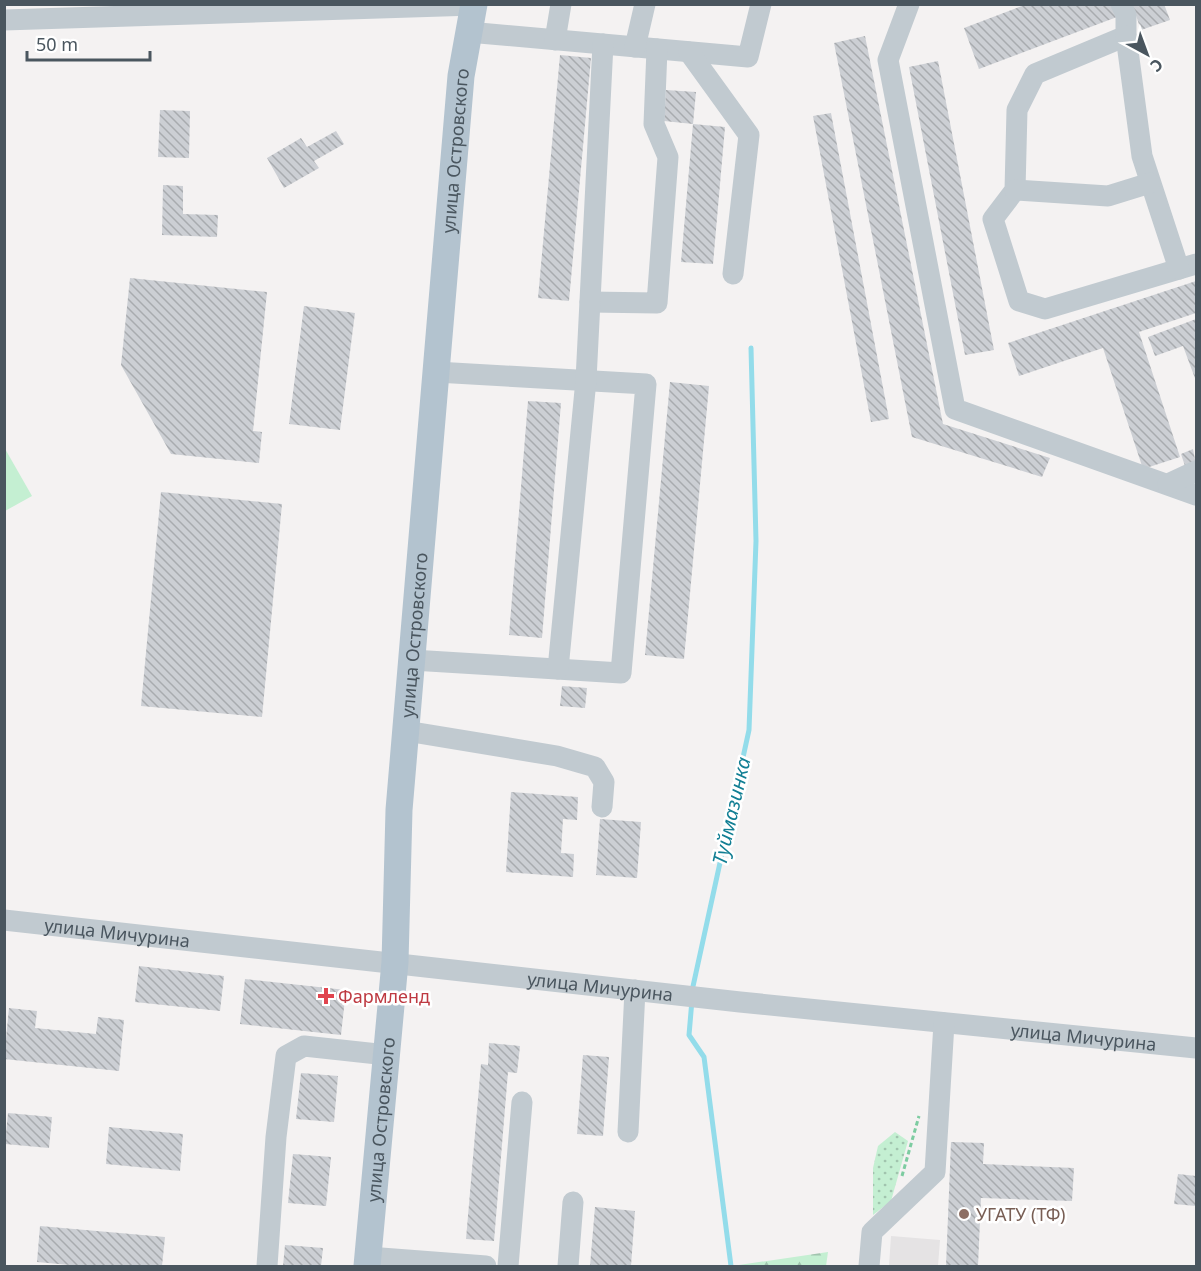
<svg xmlns="http://www.w3.org/2000/svg" width="1201" height="1271" viewBox="0 0 1201 1271" font-family="'Noto Sans',sans-serif">
<style>
.education{fill:#e5e3e4}
.grass{fill:url(#grass-dots)}
.forest{fill:url(#forest-firs)}
.park{fill:#c4efd2}
.lines{fill:none;stroke-linecap:round;stroke-linejoin:round}
.stream{stroke:#93dcea;stroke-width:5}
.building{fill:url(#building-back-hatch)}
.path{stroke:#7dcca1;stroke-width:3;stroke-dasharray:4.5 3;stroke-linecap:butt}
.minor{stroke:#c1cad0;stroke-width:21}
.major{stroke:#b3c3cf;stroke-width:27}
.health-dot{fill:#e0444e;stroke:#fff;stroke-width:2}
.education-dot{fill:#8d6e63;stroke:#fff;stroke-width:2}
.labels{text-anchor:middle;dominant-baseline:central;stroke-width:5;stroke-linejoin:round;paint-order:stroke}
.street-label{font-size:18px;fill:#4a565f;stroke:#fff}
.health-label{font-size:18px;fill:#be3a42;stroke:#fff;text-anchor:start}
.education-label{font-size:18px;fill:#785e54;stroke:#fff;text-anchor:start}
.water-label{font-size:20px;font-style:italic;fill:#127f94;stroke:#fff}
</style>
<defs>
<pattern id="grass-dots" width="8" height="8" patternUnits="userSpaceOnUse" patternTransform="scale(1.5)"><rect width="8" height="8" fill="#c4efd2"/><path d="M2 2h.1M6 6h.1" fill="none" stroke="#a1c4ae" stroke-width="1.8" stroke-linecap="round"/></pattern>
<pattern id="forest-firs" width="22" height="20" patternUnits="userSpaceOnUse" patternTransform="scale(1.5)"><rect width="22" height="20" fill="#c4efd2"/><path d="M5 1l3.5 6h-7zM16 11l3.5 6h-7z" fill="#a1c4ae"/></pattern>
<pattern id="building-back-hatch" width="6" height="6" patternUnits="userSpaceOnUse" patternTransform="scale(1.5)"><rect width="6" height="6" fill="#cccfd4"/><path d="M-1 5l2 2M0 0l6 6M5-1l2 2" fill="none" stroke="#a8abaf"/></pattern>
</defs>
<rect width="100%" height="100%" fill="#f4f2f2"/>
<path class="education" d="M891,1236L940,1240L938,1266H889Z"/>
<path class="grass" d="M895,1132L908,1141L891,1201L873,1215V1168L878,1146Z"/>
<path class="forest" d="M828,1252L826,1266H732Z"/>
<path class="park" d="M4,447L32,496L5,511H4Z"/>
<g class="lines">
<path class="stream" d="M692,991L749,730L756,541L751,348
M692,1000L689,1035L704,1057L731,1266"/>
</g>
<path class="building" d="M1027,4H1112L1117,17L979,69L964,28Z
M1132,4H1164L1170,20L1141,30Z
M865,36L943,424L1050,458L1042,477L912,437L834,43Z
M560,55L591,58L569,301L538,298Z
M938,61L994,350L965,355L909,67Z
M666,90L696,92L693,124L664,121Z
M160,110L190,111L189,158L158,157Z
M831,113L889,419L871,422L813,116Z
M693,124L725,127L713,264L681,262Z
M336,131L344,144L314,161L319,168L284,188L267,158L301,138L307,147Z
M163,185L183,186V214L218,215L217,237L162,235Z
M130,278L267,292L253,431L262,432L259,463L171,454L121,365Z
M1196,281V313L1139,332L1180,457L1143,469L1103,348L1019,376L1008,343Z
M304,306L355,313L340,430L289,424Z
M1196,319V381L1183,346L1155,356L1148,337Z
M670,382L709,386L684,659L645,655Z
M528,401L561,403L542,638L509,635Z
M1193,449L1196,465L1186,469L1181,454Z
M161,492L282,504L262,717L141,706Z
M562,686L587,688L585,708L560,706Z
M511,792L578,797L577,820L563,819L561,853L574,854L573,877L506,872Z
M600,819L641,822L637,878L596,875Z
M139,966L224,976L220,1011L135,1002Z
M245,979L346,990L341,1035L240,1024Z
M9,1008L37,1011L35,1028L96,1034L98,1017L124,1020L119,1071L4,1059Z
M489,1043L520,1046L517,1073L508,1072L494,1241L466,1239L481,1064L488,1065Z
M583,1055L609,1057L603,1136L577,1134Z
M301,1073L338,1076L334,1122L296,1119Z
M8,1113L52,1117L49,1148L5,1144Z
M109,1127L183,1134L180,1171L106,1164Z
M951,1142L984,1143L983,1164L1074,1168L1072,1201L981,1198L978,1266H946Z
M293,1154L331,1157L326,1206L288,1203Z
M1178,1174L1196,1176V1206L1174,1204Z
M595,1207L635,1211L631,1266H590Z
M40,1226L165,1237L162,1266H80L37,1262Z
M285,1245L323,1248L321,1266H283Z"/>
<g class="lines">
<path class="path" d="M902,1176L919,1116"/>
<g class="minor">
<path d="M909,4L888,60L955,409L1196,495"/>
<path d="M1121,4L1126,15V36L1035,74L1017,110L1015,190L993,219L1019,301L1045,309L1196,264"/>
<path d="M4,20L474,5"/>
<path d="M468,32L748,57L761,4"/>
<path d="M1126,36L1142,156L1179,269"/>
<path d="M555,40L561,4"/>
<path d="M635,47L645,4"/>
<path d="M689,52L749,135L733,274"/>
<path d="M1015,190L1108,196L1150,183"/>
<path d="M590,302L657,303L668,157L654,124L657,49"/>
<path d="M1168,484L1196,471"/>
<path d="M412,660L621,673L646,384L436,372"/>
<path d="M558,669L586,380L603,44"/>
<path d="M406,731L557,756L595,767L604,782L602,807"/>
<path id="s1" d="M4,920L740,1002L1196,1048"/>
<path d="M628,1132L635,990"/>
<path d="M368,1257L486,1266"/>
<path d="M267,1266L276,1137L286,1056L304,1046L387,1055"/>
<path d="M508,1266L522,1102"/>
<path d="M568,1266L573,1202"/>
<path d="M869,1266L872,1232L935,1172L944,1023"/>
</g>
<path class="major" id="s2" d="M367,1266L395,962L399,810L461,76L474,4"/>
</g>
<path class="health-dot" d="M323 987h6v6h6v6h-6v6h-6v-6h-6v-6h6z"/>
<circle class="education-dot" cx="964" cy="1214" r="6"/>
<g class="labels">
<g class="street-label">
<text stroke="none"><textPath href="#s2" startOffset="1119">улица Островского</textPath></text>
<text stroke="none"><textPath href="#s2" startOffset="633">улица Островского</textPath></text>
<text stroke="none"><textPath href="#s1" startOffset="114">улица Мичурина</textPath></text>
<text stroke="none"><textPath href="#s1" startOffset="600">улица Мичурина</textPath></text>
<text stroke="none"><textPath href="#s1" startOffset="1086">улица Мичурина</textPath></text>
<text stroke="none"><textPath href="#s2" startOffset="147">улица Островского</textPath></text>
</g>
<g class="health-label">
<text x="338" y="996">Фармленд</text>
</g>
<g class="education-label">
<text x="976" y="1214">УГАТУ (ТФ)</text>
</g>
<g class="water-label">
<text transform="translate(731 811) rotate(-77)">Туймазинка</text>
</g>
</g>
<rect width="1201" height="1271" fill="none" stroke="#4a565f" stroke-width="12"/>
<g transform="translate(1147 54) rotate(139)" stroke="#ffffff" stroke-width="4.5" paint-order="stroke">
<path d="M0-4.5L10 22L0 15L-10 22Z" fill="#4a565f"/>
<text y="-9" font-size="16" font-weight="bold" text-anchor="middle" fill="#4a565f">С</text>
</g>
<path d="M27 51v9h123v-9" fill="none" stroke="#4a565f" stroke-width="3"/>
<text x="36" y="51" font-size="18" fill="#4a565f" stroke="#ffffff" stroke-width="4.5" paint-order="stroke">50 m</text>
</svg>
